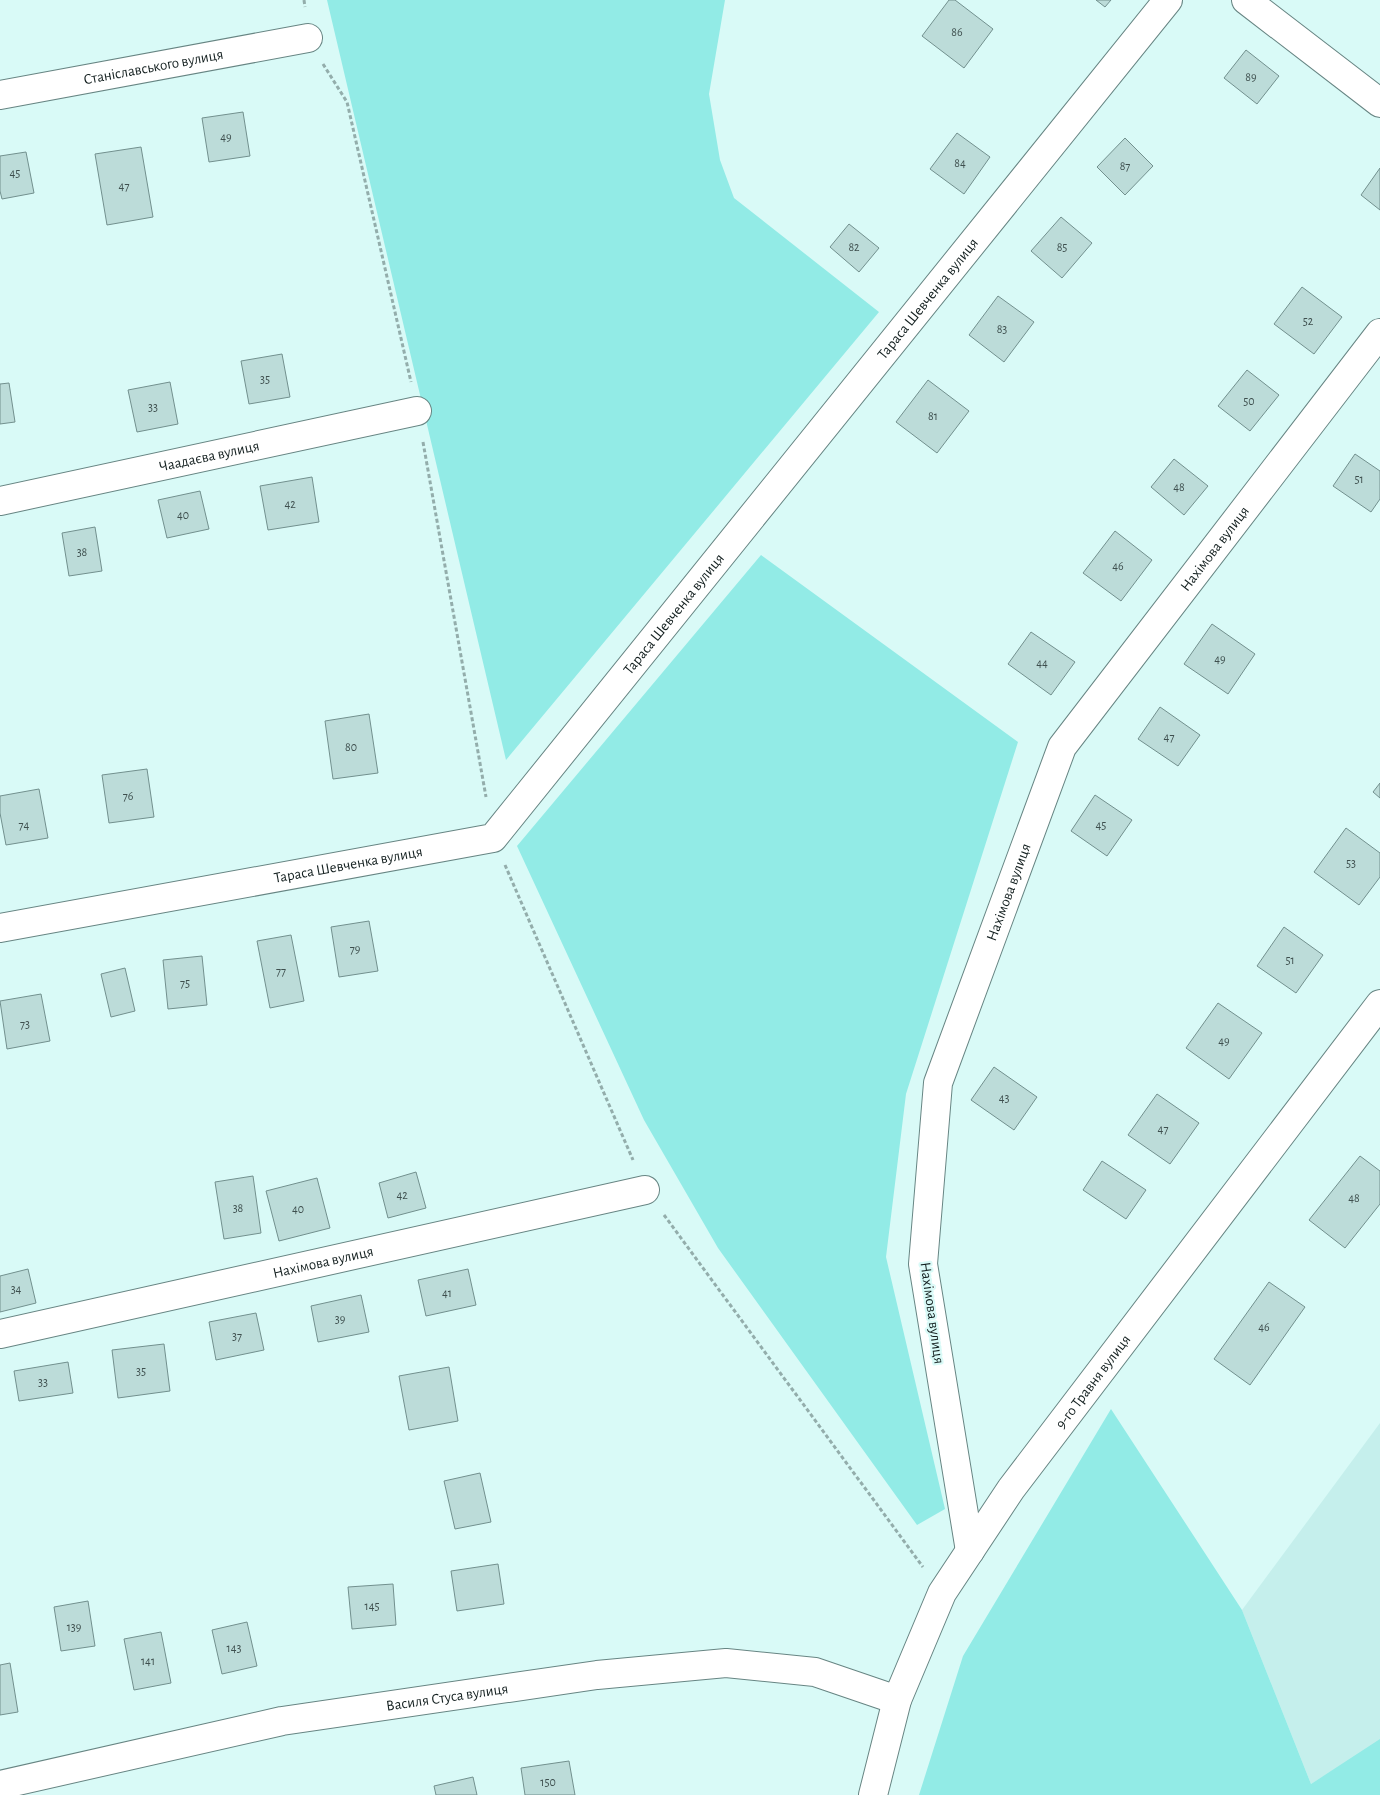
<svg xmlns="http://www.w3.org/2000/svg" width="1380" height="1795" viewBox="0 0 1380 1795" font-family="'Alegreya Sans',sans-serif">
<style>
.built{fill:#c5efec}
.green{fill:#92ebe6}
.building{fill:#bcdcd9;stroke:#72908e}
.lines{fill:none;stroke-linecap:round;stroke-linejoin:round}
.minor-casing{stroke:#678583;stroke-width:30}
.secondary-casing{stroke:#678583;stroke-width:30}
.path{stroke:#93adab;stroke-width:3;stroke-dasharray:4 2.5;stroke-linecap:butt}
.minor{stroke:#fff;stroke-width:28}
.secondary{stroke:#fff;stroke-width:28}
.labels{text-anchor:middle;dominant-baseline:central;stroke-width:4.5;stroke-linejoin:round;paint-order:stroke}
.number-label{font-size:12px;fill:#3e4f4e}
.street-label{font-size:15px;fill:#142020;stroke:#d9faf7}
</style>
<rect width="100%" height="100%" fill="#d9faf7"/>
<path class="built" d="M1380,1423V1741L1311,1784L1242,1610Z"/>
<path class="green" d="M327,0H725L709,94L720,160L734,198L879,312L506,760Z
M761,555L1018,742L906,1094L886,1257L945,1509L917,1525L718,1248L644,1120L517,846Z
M1111,1409L1242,1610L1311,1784L1380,1739V1795H919L963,1656Z"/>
<path class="building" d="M949,0H955L993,29L964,68L922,36Z
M1096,0H1111L1105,7Z
M1246,50L1279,76L1257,104L1224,78Z
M243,112L250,156L209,162L202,118Z
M957,133L990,157L964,194L930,169Z
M1125,138L1153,166L1125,195L1097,167Z
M141,147L153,217L107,225L95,154Z
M26,152L34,193L2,199L0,191V156Z
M1380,168V210L1361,195Z
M1061,217L1092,243L1062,278L1031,251Z
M849,224L879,248L859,272L830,247Z
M1302,287L1342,317L1314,354L1274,324Z
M998,296L1034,322L1004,362L969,335Z
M282,354L290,397L249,404L241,361Z
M1247,370L1279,395L1250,431L1218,406Z
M928,380L969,411L937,453L896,422Z
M170,382L178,424L137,432L128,390Z
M9,383L15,422L0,424V384Z
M1355,454L1380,471V499L1371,512L1333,486Z
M1174,459L1208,486L1184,515L1151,487Z
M312,477L319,522L268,530L260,486Z
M200,491L209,529L167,538L158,500Z
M95,527L102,571L69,576L62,533Z
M1115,531L1152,560L1121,601L1083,573Z
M1212,624L1255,654L1228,694L1184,664Z
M1031,632L1075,662L1051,695L1008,664Z
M1160,707L1200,735L1178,766L1138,739Z
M369,714L378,773L333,779L325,721Z
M147,769L154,817L109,823L102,775Z
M1380,783V798L1373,792Z
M39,789L48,838L6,845L0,813V796Z
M1095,795L1132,820L1107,856L1071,831Z
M1346,828L1380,853V877L1359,905L1314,872Z
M369,921L378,971L339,977L331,927Z
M1284,927L1323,955L1296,993L1257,966Z
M291,935L304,1001L270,1008L257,941Z
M202,956L207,1005L168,1009L163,960Z
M125,968L135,1011L111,1017L101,974Z
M41,994L50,1041L7,1049L0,1001Z
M1218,1003L1262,1033L1229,1079L1186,1048Z
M994,1067L1037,1097L1014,1130L971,1100Z
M1157,1094L1199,1123L1170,1164L1128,1135Z
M1360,1156L1380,1171V1204L1345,1248L1309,1220Z
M1102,1161L1146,1190L1126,1219L1083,1190Z
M416,1172L426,1208L388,1218L379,1183Z
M253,1176L261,1233L224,1239L215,1182Z
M317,1178L330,1228L279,1241L266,1191Z
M28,1269L36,1303L0,1312V1276Z
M468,1269L476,1305L426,1316L418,1280Z
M1269,1282L1305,1307L1250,1385L1214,1359Z
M361,1295L369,1332L318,1342L311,1306Z
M256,1313L264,1350L216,1360L209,1322Z
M164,1344L170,1391L118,1398L112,1350Z
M68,1362L73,1393L19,1401L14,1371Z
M449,1367L458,1421L409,1430L399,1376Z
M480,1473L491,1522L455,1529L444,1481Z
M498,1564L504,1604L457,1611L451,1571Z
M393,1584L396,1625L352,1629L348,1587Z
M88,1601L95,1646L61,1651L54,1607Z
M247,1622L257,1666L222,1674L212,1630Z
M161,1632L171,1683L134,1690L124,1639Z
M10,1663L18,1712L0,1715V1665Z
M569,1761L575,1795H525L521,1768Z
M473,1777L477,1795H436L434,1786Z"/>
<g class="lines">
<defs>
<g id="minor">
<path d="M1246,0L1380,103"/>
<path id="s1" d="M0,95L308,38"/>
<path id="s2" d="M0,501L417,411"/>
<path id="s3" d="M0,928L493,838L1168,0"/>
<path id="s4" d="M0,1334L645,1190"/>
<path id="s5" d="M970,1551L923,1264L938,1083L1062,747L1380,333"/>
<path id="s6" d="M0,1785L282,1721L597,1675L726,1663L815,1672L897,1700"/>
</g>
<g id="secondary">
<path id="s7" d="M873,1795L897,1700L942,1593L1011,1489L1380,1004"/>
</g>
</defs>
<use href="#minor" class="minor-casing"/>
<use href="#secondary" class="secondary-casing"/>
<path class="path" d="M304,0L305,7
M323,64L347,102L411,382
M423,442L486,797
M505,865L633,1160
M664,1215L923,1567"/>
<use href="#minor" class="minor"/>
<use href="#secondary" class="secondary"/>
</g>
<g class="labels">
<g class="number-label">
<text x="957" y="32">86</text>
<text x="1251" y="77">89</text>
<text x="226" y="137">49</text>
<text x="960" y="163">84</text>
<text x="1125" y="166">87</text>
<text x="15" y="173">45</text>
<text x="124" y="186">47</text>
<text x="854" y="247">82</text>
<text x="1062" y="247">85</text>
<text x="1308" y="321">52</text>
<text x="1002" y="329">83</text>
<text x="265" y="379">35</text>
<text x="1249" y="401">50</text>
<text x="153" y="407">33</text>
<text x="933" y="416">81</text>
<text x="1359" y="479">51</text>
<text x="1179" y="487">48</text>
<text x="290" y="504">42</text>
<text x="183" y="515">40</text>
<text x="82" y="552">38</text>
<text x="1118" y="566">46</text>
<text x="1220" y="659">49</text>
<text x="1042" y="663">44</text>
<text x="1169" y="737">47</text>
<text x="351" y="747">80</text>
<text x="128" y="796">76</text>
<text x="24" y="825">74</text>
<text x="1101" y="825">45</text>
<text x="1351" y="863">53</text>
<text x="355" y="949">79</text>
<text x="1290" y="960">51</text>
<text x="281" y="971">77</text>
<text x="185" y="983">75</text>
<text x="25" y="1024">73</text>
<text x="1224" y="1041">49</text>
<text x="1004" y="1098">43</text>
<text x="1163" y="1129">47</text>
<text x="402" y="1195">42</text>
<text x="1354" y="1198">48</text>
<text x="238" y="1208">38</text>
<text x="298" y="1209">40</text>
<text x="16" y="1289">34</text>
<text x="447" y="1293">41</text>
<text x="340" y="1319">39</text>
<text x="1264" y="1327">46</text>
<text x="237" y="1336">37</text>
<text x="141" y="1371">35</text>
<text x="43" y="1382">33</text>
<text x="372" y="1606">145</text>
<text x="74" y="1627">139</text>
<text x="234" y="1648">143</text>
<text x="148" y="1661">141</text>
<text x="548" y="1782">150</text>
</g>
<g class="street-label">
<text stroke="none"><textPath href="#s1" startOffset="156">Станіславського вулиця</textPath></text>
<text stroke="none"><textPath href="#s3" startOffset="1194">Тараса Шевченка вулиця</textPath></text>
<text stroke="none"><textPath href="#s2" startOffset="214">Чаадаєва вулиця</textPath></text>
<text stroke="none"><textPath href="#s5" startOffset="1081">Нахімова вулиця</textPath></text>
<text stroke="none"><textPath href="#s3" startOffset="789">Тараса Шевченка вулиця</textPath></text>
<text stroke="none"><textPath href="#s3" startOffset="354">Тараса Шевченка вулиця</textPath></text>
<text stroke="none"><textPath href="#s5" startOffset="676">Нахімова вулиця</textPath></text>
<text stroke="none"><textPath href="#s4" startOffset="331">Нахімова вулиця</textPath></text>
<text transform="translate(932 1313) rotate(82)">Нахімова вулиця</text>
<text stroke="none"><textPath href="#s7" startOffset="474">9-го Травня вулиця</textPath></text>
<text stroke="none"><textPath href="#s6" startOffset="456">Василя Стуса вулиця</textPath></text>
</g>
</g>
</svg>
